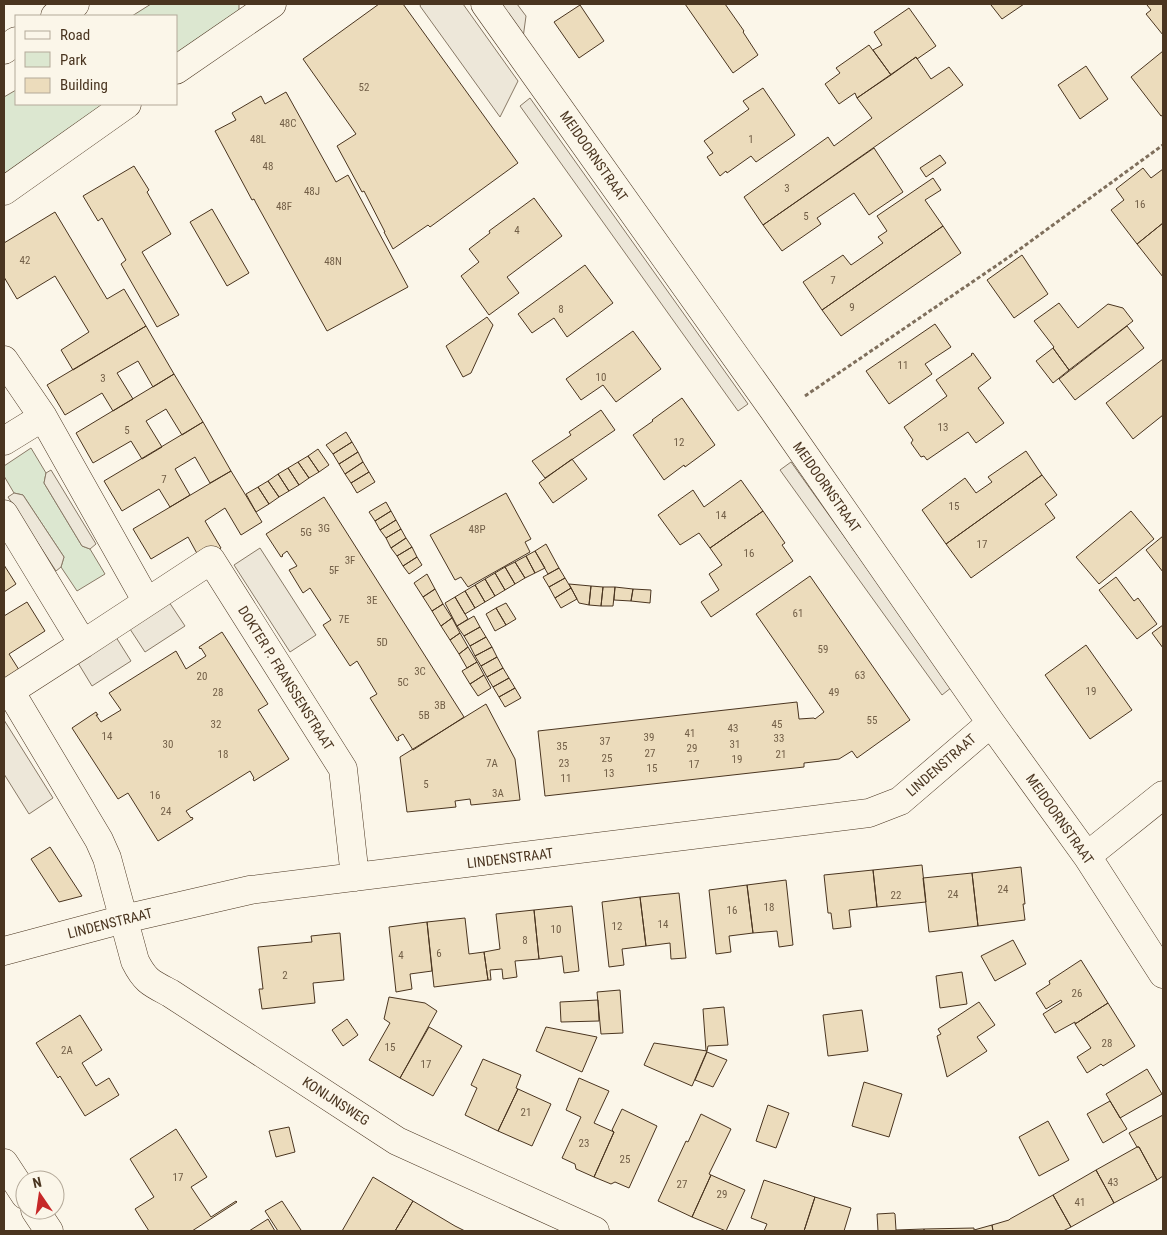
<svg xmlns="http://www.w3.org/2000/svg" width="1167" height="1235" viewBox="0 0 1167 1235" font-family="'Roboto Condensed',sans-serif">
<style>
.green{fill:#dce7d0;stroke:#887966}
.parking{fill:#ede7d9;stroke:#887966}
.building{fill:#ecdcbc;stroke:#4a3520}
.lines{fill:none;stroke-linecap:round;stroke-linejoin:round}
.pedestrian-casing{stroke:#4a3520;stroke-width:29}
.minor-casing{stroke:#4a3520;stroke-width:29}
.tertiary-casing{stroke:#4a3520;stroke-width:29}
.path{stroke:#7f6f5c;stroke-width:3;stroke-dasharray:4 2.5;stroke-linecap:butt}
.pedestrian{stroke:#fbf6e9;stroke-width:28}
.minor{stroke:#fbf6e9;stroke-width:28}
.tertiary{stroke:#fbf6e9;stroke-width:28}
.labels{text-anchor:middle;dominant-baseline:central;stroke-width:4;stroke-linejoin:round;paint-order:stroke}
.number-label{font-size:11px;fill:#725f47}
.street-label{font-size:14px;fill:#4a3520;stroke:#fbf6e9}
</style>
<rect width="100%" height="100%" fill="#fbf6e9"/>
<path class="green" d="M151,4H239V18L176,62V16H132Z
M16,90V104H116L4,183V97Z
M31,448L46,473L44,483L82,546L90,549L105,574L77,591L61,567L64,557L23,495L14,493L4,476V466Z"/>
<path class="parking" d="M421,4H463L518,81L500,117L420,6Z
M500,4H517L526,16L523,38Z
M530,98L748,404L738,411L520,106Z
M791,462L952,687L942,695L780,470Z
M51,470L96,544L90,549L82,546L44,483L46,473Z
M14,493L23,495L64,557L61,567L56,571L8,497Z
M260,548L316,635L290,652L234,565Z
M167,599L185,626L145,652L128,626Z
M114,634L131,661L92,686L75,658Z
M4,720L53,798L29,814L4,774Z"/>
<path class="building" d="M379,4H403L518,163L430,227L428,225L393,249L384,232H385L364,191L362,192L337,146L356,134L303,59Z
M685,4H725L744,31L743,32L758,55L733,73Z
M993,4H1024L1002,19L991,5Z
M1148,4H1163V35L1146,14L1151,10L1147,5Z
M580,5L604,41L579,58L554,22Z
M909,8L936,46L917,59L916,57L891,75L873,50L882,45L874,32Z
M869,45L891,75L857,98L855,93L839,104L825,84L840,73L836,68Z
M1163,51V115L1161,116L1131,77Z
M916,57L931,79L949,67L963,85L763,225L744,197L828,137L834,146L872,118L857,98Z
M1086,66L1108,99L1080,119L1058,85Z
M763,88L795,135L756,162L751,156L727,173L726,171L720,176L707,157L713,153L704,141L749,109L743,101Z
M286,92L336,182L348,175L408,287L327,331L256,203L254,199L252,200L215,131L236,120L232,113L261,96L265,104Z
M874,148L903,192L869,215L854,193L817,218L821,224L782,251L763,225Z
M940,155L946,163L926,177L920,168Z
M134,166L149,190L147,192L171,234L142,252L179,315L157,327L121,264L126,260L102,218L98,221L83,196Z
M1143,168L1151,178L1163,169V223L1137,244L1111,210L1124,200L1116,189Z
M933,178L941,190L925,200L943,226L822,310L803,282L843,255L851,265L883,243L878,237L887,231L877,216Z
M534,198L562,236L507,277L519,293L489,315L461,276L479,262L469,249L490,233L489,231Z
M212,209L249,273L227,286L190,222Z
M55,212L107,299L124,289L146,326L73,370L61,350L89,332L55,276L17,299L4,277V243Z
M1163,223V277L1137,244Z
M943,226L961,253L841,336L822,310Z
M1022,255L1048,294L1014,318L987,280Z
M585,265L613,303L567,337L554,318L532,333L518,314Z
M1059,303L1078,328L1108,304L1123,308L1133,321L1069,370L1053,348L1054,347L1034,321Z
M487,317L493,325L471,373L463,377L446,346Z
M935,324L951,347L925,364L932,374L889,404L866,371Z
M146,326L174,374L153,387L138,361L117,373L133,399L113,411L102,393L65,415L47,385Z
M1127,326L1144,348L1075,400L1059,379Z
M633,331L661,369L616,402L603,385L581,400L566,379Z
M1053,348L1069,370L1053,383L1036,361Z
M973,353L991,378L978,388L1004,423L976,443L968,432L927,460L924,456L921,457L911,443L913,440L904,427L947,396L936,380L972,355L971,354Z
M1163,359V415L1133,439L1106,403Z
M174,374L203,422L182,435L166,409L146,421L162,447L142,459L131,441L93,463L76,433Z
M682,398L715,445L685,467L684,465L664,480L633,435L653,421L652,420Z
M601,410L615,430L545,478L532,461L571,435L569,432Z
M203,422L231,471L210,483L195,457L175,469L190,495L170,507L159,489L122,511L104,481Z
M346,432L352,442L333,454L326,445Z
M352,442L358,452L339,464L333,454Z
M318,449L329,465L319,472L308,456Z
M1026,451L1042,475L946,544L922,510L965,478L976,493L992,482L988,477Z
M358,452L363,462L345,474L339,464Z
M308,456L319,472L309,478L298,462Z
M572,459L587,479L553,503L539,483Z
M298,462L309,478L299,485L288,468Z
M363,462L369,472L351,483L345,474Z
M288,468L299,485L289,491L278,474Z
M231,471L262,522L241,535L225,508L205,521L221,548L172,579L200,559L188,537L151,559L133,529Z
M369,472L375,482L357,493L351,483Z
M278,474L289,491L279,497L268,481Z
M1042,475L1057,495L1045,504L1055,518L971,578L946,544Z
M741,480L763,511L710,548L699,533L680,545L658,515L693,490L704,507Z
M268,481L279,497L269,504L258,487Z
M258,487L269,504L256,512L246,494Z
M506,493L531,539L525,542L530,552L468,587L461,577L455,580L430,535Z
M324,497L464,717L413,750L403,734L398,737L399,740L397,741L370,698L377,694L357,661L350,666L323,625L331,620L310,588L303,593L289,570L297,566L287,551L282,555L283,556L281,557L266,534Z
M386,502L391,511L375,521L369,512Z
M391,511L396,520L380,530L375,521Z
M763,511L785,543L782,545L793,561L711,617L701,602L719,590L709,574L722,565L710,548Z
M1131,511L1154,539L1099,584L1076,557Z
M396,520L401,529L386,538L380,530Z
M401,529L406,538L391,548L386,538Z
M1163,536V572L1146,550Z
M406,538L412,547L397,556L391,548Z
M546,544L559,568L548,574L535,551Z
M412,547L417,557L403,566L397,556Z
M535,551L545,568L535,573L526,556Z
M526,556L535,573L525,578L515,562Z
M417,557L422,565L409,574L403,566Z
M515,562L525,578L515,584L505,567Z
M4,565L16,584L4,592Z
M505,567L515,584L505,590L495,573Z
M559,568L565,578L549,587L543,577Z
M495,573L505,590L495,596L485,579Z
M427,574L435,589L423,597L414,583Z
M810,576L910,720L857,758L852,751L839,759L804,763V767L545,796L538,731L797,702L799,719L814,718L815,719L824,712L756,614Z
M1116,577L1134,601L1138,598L1157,624L1137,639L1099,590Z
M565,578L571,588L555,598L549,587Z
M485,579L495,596L485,602L475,585Z
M569,584L591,586L589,605L579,603Z
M475,585L485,602L475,608L465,591Z
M591,586L603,587L601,606L589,605Z
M603,587H615L613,606H601Z
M615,587L633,589L631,601L614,600Z
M571,588L577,599L561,608L555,598Z
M435,589L443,604L432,611L423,597Z
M633,589L651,590L650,603L631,601Z
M465,591L475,608L465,614L455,597Z
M455,597L468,619L457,626L445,603Z
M27,602L45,631L9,654L21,673L4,686V616Z
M506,603L516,619L506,625L496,608Z
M443,604L452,618L441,626L432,611Z
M496,608L506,625L495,631L486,614Z
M474,616L480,627L464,636L457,626Z
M452,618L460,633L450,640L441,626Z
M1163,625V648L1152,633Z
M480,627L486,637L470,646L464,636Z
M222,632L268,704L258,710L289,759L254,781L253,779L254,778L250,771L186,811L191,818L192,817L193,819L158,841L128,793L118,799L72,728L96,712L98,715H96L101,722L121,710L109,693L176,651L186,669L206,656L201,648L200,649L199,647Z
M460,633L468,647L459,654L450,640Z
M486,637L492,647L475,656L470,646Z
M1086,645L1132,710L1090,739L1045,675Z
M468,647L477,662L467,668L459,654Z
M492,647L497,657L481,666L475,656Z
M497,657L503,668L487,677L481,666Z
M477,662L484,675L470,684L462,671Z
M503,668L509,678L493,687L487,677Z
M484,675L491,688L478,696L470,684Z
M509,678L515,688L499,697L493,687Z
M515,688L521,698L505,707L499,697Z
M486,704L515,759L520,800L471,805L470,799L455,801L456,807L407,812L400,757Z
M50,847L82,896L59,902L31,859Z
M922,865L926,902L877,907L873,870Z
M1021,867L1025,904H1023L1025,920L978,926L972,873Z
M873,870L877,907L849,910L851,927L833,929L831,913H828L824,875Z
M972,873L978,926L929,932L923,878Z
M786,880L793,945L779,947L777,931L753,933L747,885Z
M747,885L753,933L729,936L731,952L716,954L709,890Z
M679,893L686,958L671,959L670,943L646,946L640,897Z
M640,897L646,946L622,949L624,965L609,967L602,902Z
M572,906L579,971L564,973L562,956L539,959L534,910Z
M534,910L539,959L515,961L517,977L503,979L502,969L490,970L491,980H488L484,952L500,949L496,914Z
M465,918L469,954L484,952L488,980L434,987L427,922Z
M427,922L432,971L410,974L412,989L396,992L389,927Z
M340,933L344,980L313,983L315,1003L262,1009L259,989H263L258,947L312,942L311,936Z
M1013,940L1026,964L995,981L981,956Z
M1081,960L1108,1003L1075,1024V1022L1055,1033L1043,1014L1062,1002L1061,1000L1046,1009L1036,993L1050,984L1049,981Z
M962,972L967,1004L940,1008L936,976Z
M620,990L623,1033L601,1034L597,992Z
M389,997L425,1003L437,1011L400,1078L369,1060L390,1023L384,1019Z
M598,1000L599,1021L561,1022L560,1002Z
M979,1002L995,1025L977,1037L987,1051L947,1077L937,1036L941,1034L938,1029Z
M1108,1003L1135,1046L1103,1066L1101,1064L1087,1073L1077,1057L1091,1048L1075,1024Z
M724,1007L728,1045L708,1046L707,1051H706L703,1009Z
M862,1010L868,1051L828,1056L823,1015Z
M80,1015L102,1050L82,1063L96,1086L109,1078L119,1095L85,1116L60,1076L58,1078L36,1043Z
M347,1019L358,1035L343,1046L332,1030Z
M429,1027L462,1046L433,1096L400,1078Z
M546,1027L597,1037L582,1072L536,1051Z
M654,1043L707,1051L692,1086L644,1065Z
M707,1052L727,1060L713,1087L695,1080Z
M483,1059L521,1075L516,1088L518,1089L498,1131L465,1115L477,1088L471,1085Z
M1147,1069L1162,1094L1120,1118L1106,1094Z
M579,1078L609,1091L594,1123L614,1132L594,1177L576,1169L575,1164L562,1158L581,1117L566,1110Z
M864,1082L902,1094L889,1137L852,1126Z
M518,1089L551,1104L532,1146L498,1131Z
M1110,1101L1127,1129L1103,1143L1087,1114Z
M768,1105L789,1113L776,1148L756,1141Z
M622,1109L657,1126L629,1188L615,1182L611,1184L594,1177L614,1132L612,1130Z
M701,1114L731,1129L709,1174L711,1175L692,1217L658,1201L686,1141L688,1142Z
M1163,1115V1176L1157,1180L1139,1147H1137L1129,1133Z
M1048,1121L1069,1160L1039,1176L1019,1137Z
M289,1127L295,1152L276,1157L269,1131Z
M176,1129L207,1177L191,1187L211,1217L236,1201L237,1202L192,1231H149L135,1209L154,1197L130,1159Z
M1137,1147H1139L1157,1180L1114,1203L1096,1170Z
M1096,1170L1114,1203L1071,1227L1053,1195Z
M711,1175L745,1190L726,1231L692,1217Z
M373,1177L413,1201L395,1231H342Z
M764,1180L815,1197L804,1231H764L767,1224L751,1218Z
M1053,1195L1071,1227L1063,1231H993L992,1225L1009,1220L1010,1219Z
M815,1197L851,1208L844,1231H804Z
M282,1201L301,1230L299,1231H278L265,1211Z
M413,1201L455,1226L465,1231H395Z
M894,1213L895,1214L896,1230L924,1229V1231H878L877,1214Z
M268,1219L275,1231H249Z
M992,1225L993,1231H924V1229L974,1228V1230Z"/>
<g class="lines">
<defs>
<path id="pedestrian" d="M176,70L272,4
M4,191L127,104"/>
<path id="minor" d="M485,4L777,415L991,723L1087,856L1163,974
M4,360L43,417L147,602L83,644L4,514
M4,441L43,417
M147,602L211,560L343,769L355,877
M83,644L10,691L99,840L107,858L135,961C145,981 151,983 170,993L397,1141L595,1231
M1087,856L1163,795
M4,951L124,919L250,890L869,813L900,801L991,723"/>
<path id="tertiary" d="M55,16L75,4
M4,50L16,41
M4,1163L25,1195
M35,1210L49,1231"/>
</defs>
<use href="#pedestrian" class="pedestrian-casing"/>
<use href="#minor" class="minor-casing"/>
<use href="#tertiary" class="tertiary-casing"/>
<path class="path" d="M805,396L1009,257L1163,145"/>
<use href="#pedestrian" class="pedestrian"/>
<use href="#minor" class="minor"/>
<use href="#tertiary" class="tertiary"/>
</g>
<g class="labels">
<g class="number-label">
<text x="364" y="87">52</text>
<text x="288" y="123">48C</text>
<text x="258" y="139">48L</text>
<text x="751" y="139">1</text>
<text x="268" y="166">48</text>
<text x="787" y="188">3</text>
<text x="312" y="191">48J</text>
<text x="1140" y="204">16</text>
<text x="284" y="206">48F</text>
<text x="806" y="216">5</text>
<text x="517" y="230">4</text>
<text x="25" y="260">42</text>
<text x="333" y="261">48N</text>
<text x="833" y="280">7</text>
<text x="852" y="307">9</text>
<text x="561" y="309">8</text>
<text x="903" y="365">11</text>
<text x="601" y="377">10</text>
<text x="103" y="378">3</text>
<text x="943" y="427">13</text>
<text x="127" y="430">5</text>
<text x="679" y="442">12</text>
<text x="164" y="479">7</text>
<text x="954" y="506">15</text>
<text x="721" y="515">14</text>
<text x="324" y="528">3G</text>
<text x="477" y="529">48P</text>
<text x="306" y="532">5G</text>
<text x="982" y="544">17</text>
<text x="749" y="553">16</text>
<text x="350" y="560">3F</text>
<text x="334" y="570">5F</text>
<text x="372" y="600">3E</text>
<text x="798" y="613">61</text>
<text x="344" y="619">7E</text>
<text x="382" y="642">5D</text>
<text x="823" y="649">59</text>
<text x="420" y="671">3C</text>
<text x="860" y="675">63</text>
<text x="202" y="676">20</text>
<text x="403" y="682">5C</text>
<text x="1091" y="691">19</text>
<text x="218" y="692">28</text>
<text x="834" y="692">49</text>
<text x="440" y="705">3B</text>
<text x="424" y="715">5B</text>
<text x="872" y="720">55</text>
<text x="216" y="724">32</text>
<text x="777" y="724">45</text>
<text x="733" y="728">43</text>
<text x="690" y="733">41</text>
<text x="107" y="736">14</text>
<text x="649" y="737">39</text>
<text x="779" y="738">33</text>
<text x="605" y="741">37</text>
<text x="168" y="744">30</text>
<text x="735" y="744">31</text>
<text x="562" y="746">35</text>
<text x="692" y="748">29</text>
<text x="650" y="753">27</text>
<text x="223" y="754">18</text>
<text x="781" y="754">21</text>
<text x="607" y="758">25</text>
<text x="737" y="759">19</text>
<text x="492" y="763">7A</text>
<text x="564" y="763">23</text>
<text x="694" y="764">17</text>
<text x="652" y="768">15</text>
<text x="609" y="773">13</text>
<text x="566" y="778">11</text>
<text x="426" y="784">5</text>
<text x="498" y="793">3A</text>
<text x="155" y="795">16</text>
<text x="166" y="811">24</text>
<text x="1003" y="889">24</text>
<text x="953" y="894">24</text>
<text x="896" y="895">22</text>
<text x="769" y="907">18</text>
<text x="732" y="910">16</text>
<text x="663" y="924">14</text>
<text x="617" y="926">12</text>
<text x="556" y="929">10</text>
<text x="525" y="940">8</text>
<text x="439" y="953">6</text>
<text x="401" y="955">4</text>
<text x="285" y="975">2</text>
<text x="1077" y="993">26</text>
<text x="1107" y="1043">28</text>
<text x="390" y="1047">15</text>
<text x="67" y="1050">2A</text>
<text x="426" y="1064">17</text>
<text x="526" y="1112">21</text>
<text x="584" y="1143">23</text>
<text x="625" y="1159">25</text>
<text x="178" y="1177">17</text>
<text x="1113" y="1182">43</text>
<text x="682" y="1184">27</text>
<text x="722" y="1194">29</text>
<text x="1080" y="1202">41</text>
</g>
<g class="street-label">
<text transform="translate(594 156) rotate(55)">MEIDOORNSTRAAT</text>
<text transform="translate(827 487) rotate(55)">MEIDOORNSTRAAT</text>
<text transform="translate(286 678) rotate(58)">DOKTER P. FRANSSENSTRAAT</text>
<text transform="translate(941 765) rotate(-41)">LINDENSTRAAT</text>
<text transform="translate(1060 819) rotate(55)">MEIDOORNSTRAAT</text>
<text transform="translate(510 858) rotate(-7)">LINDENSTRAAT</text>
<text transform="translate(110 923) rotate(-14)">LINDENSTRAAT</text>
<text transform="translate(336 1101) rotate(33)">KONIJNSWEG</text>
</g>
</g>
<rect width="1167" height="1235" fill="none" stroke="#4a3520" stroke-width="10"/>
<rect x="15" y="15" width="162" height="90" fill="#fbf6e9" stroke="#b4a999"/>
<rect x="25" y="31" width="25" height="8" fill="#fbf6e9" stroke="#b4a999"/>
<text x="60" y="40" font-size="15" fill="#4a3520">Road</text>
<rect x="25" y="52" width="25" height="15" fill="#dce7d0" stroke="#b4a999"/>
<text x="60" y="65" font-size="15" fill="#4a3520">Park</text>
<rect x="25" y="78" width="25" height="15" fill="#ecdcbc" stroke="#b4a999"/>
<text x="60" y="90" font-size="15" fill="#4a3520">Building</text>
<g transform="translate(40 1195) rotate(347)"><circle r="24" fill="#fbf6e9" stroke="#b4a999"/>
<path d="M0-4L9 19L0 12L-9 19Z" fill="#c62828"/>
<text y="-8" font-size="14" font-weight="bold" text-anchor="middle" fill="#4a3520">N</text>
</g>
</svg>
